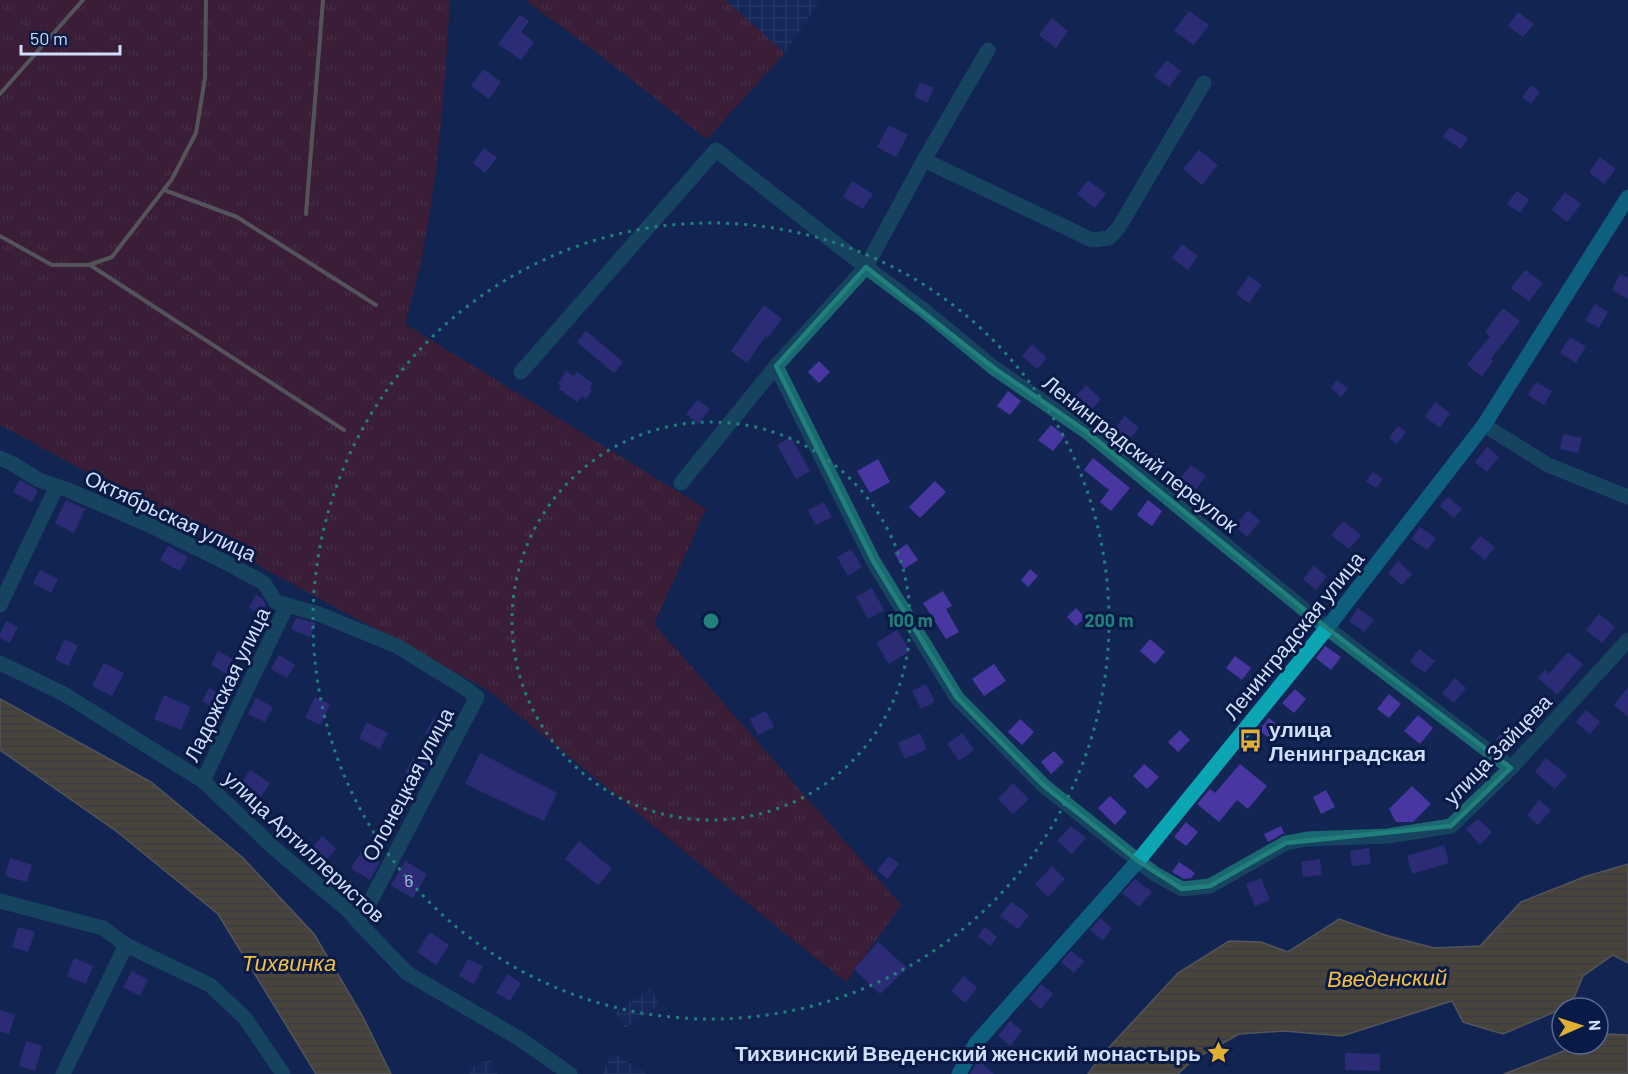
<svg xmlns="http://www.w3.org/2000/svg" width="1628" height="1074" viewBox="0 0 1628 1074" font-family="Barlow,sans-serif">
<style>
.industrial{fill:url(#industrial-grid)}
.grass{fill:url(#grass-tufts)}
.water{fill:url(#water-rules);stroke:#a08e63;stroke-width:1.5}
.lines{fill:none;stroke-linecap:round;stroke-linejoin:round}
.stream{stroke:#a08e63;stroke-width:4}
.building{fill:#4937a1}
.minor{stroke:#1a6971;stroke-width:15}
.major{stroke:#0ba5b3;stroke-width:15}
.marked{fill:none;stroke:#22807c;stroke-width:4.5;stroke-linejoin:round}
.ring{fill:none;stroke:#22807c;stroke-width:3;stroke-dasharray:3 6}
.labels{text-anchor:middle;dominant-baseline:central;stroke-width:6;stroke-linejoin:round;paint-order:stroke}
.number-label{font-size:18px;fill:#afb5e5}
.street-label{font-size:21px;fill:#d1dffc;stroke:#0a1a46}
.poi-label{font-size:21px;font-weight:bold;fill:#d1dffc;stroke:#0a1a46;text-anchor:start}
.water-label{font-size:22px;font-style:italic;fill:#f7c139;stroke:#0a1a46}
.centre{fill:#22807c;stroke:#0a1a46;stroke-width:3}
.ring-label{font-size:18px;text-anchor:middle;font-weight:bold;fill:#22807c;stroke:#0a1a46;stroke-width:6;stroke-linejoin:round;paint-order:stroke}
</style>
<defs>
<pattern id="industrial-grid" width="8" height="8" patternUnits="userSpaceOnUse" patternTransform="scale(1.5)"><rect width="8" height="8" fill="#182c60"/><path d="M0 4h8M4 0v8" fill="none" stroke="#394a78"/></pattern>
<pattern id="grass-tufts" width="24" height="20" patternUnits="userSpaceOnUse" patternTransform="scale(1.5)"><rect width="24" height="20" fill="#6b1617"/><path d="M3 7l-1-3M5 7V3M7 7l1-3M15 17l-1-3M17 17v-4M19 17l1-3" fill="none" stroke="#7f373a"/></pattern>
<pattern id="water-rules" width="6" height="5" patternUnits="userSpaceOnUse" patternTransform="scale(1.5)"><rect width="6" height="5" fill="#8b6c22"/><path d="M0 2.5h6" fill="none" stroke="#695a35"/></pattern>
</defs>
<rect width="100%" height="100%" fill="#132552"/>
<path class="industrial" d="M725,0H820L785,53Z
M650,989L660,1005L625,1028L615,1012Z
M613,1053L647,1074H605L602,1073Z
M490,1059L497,1074H470L468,1069Z"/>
<path class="grass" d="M0,0H450C445,83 439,171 423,252C418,276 411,300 405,324L706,509L654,624L901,905L846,982L763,916L488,690L0,425Z
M525,0H725L785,53L707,139L596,52Z"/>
<path class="water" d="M0,699L151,782L242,857L314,934L362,1015L391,1074H316L218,914L116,831L0,750Z
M1628,864V963L1613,955L1583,976L1571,1005L1503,1034L1463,1022L1452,1001L1342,1036L1284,1031L1239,1034L1193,1060L1178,1074H1088L1102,1055L1178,973L1229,941L1261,942L1288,952L1339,919L1385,935L1434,948L1480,946L1521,902L1584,877Z
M1606,1034L1628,1035V1074H1504L1582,1044H1598V1037Z"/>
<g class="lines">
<path class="stream" d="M0,94L83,0
M164,190L237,217L376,305
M306,214L323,0
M0,236L52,265H89L112,257L172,179L196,133L205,78L206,0
M90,265L344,430"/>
</g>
<path class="building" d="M1189,11L1209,25L1194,45L1174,31Z
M1518,12L1534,24L1523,37L1508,26Z
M520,15L529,21L521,32L534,42L521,60L498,44Z
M1052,18L1068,31L1056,48L1039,35Z
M1167,60L1181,71L1169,87L1154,76Z
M484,69L501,82L489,99L471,86Z
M920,82L934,88L927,103L914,96Z
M1531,85L1540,92L1531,104L1522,97Z
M889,125L908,135L896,157L877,147Z
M1450,127L1468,138L1461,149L1443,137Z
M484,148L497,158L485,173L473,163Z
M1199,150L1218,165L1202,185L1183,169Z
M1600,157L1616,169L1604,184L1589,172Z
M1088,180L1106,194L1095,208L1077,194Z
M852,181L873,194L863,209L843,197Z
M1517,191L1529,200L1520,213L1507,204Z
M1565,192L1581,204L1567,222L1552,210Z
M1182,244L1198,256L1188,270L1172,258Z
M1525,270L1543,283L1529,301L1511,288Z
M1620,274L1628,278V299L1612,290Z
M1249,276L1262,285L1249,303L1236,294Z
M1595,304L1608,312L1599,328L1585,320Z
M764,305L782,319L768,338L766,336L747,363L731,351Z
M1503,308L1520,321L1491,359L1493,361L1482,376L1467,365L1490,336L1485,332Z
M586,331L623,362L614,373L577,342Z
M1570,337L1586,346L1576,363L1560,353Z
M1032,344L1047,358L1037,369L1022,356Z
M819,361L830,372L819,383L808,372Z
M566,371L574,376L577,372L593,383L590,388L592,390L586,399L582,396L577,402L559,389L561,386L558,384Z
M1337,380L1348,389L1341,397L1331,388Z
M1536,382L1552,391L1544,405L1528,395Z
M1086,385L1101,399L1088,414L1072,400Z
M1008,391L1021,401L1010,415L997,406Z
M698,400L710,409L698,424L686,414Z
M1435,402L1450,413L1440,428L1425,417Z
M1125,416L1139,428L1127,442L1113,430Z
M1051,425L1065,436L1053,451L1038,440Z
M1398,426L1406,432L1397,444L1389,438Z
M1563,434L1582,438L1578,453L1560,449Z
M791,437L810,471L796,479L777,445Z
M1487,447L1499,457L1487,472L1475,462Z
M1158,453L1168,462L1159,474L1148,464Z
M1093,458L1130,488L1111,511L1100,502L1109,490L1084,470Z
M878,459L890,482L870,493L857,471Z
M1191,465L1206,476L1192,494L1177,483Z
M1373,472L1383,479L1376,488L1366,481Z
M20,480L38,490L32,502L13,492Z
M935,481L946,492L920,518L909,507Z
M1448,497L1462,509L1454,518L1440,506Z
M66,500L85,509L74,533L55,523Z
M1148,500L1162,511L1152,526L1137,515Z
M824,502L832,517L816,525L808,510Z
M1248,510L1260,521L1247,537L1235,526Z
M1343,521L1361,535L1349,549L1331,535Z
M1420,527L1436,538L1427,550L1411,539Z
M1480,536L1495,547L1485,560L1470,548Z
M907,544L918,560L904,569L894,553Z
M168,546L188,557L180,571L160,560Z
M851,549L862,567L848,576L837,557Z
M1398,561L1412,574L1402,585L1388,573Z
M1314,565L1327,577L1316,590L1303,579Z
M1030,569L1038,576L1028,587L1021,580Z
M40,570L58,579L51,593L33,583Z
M872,588L884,610L868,619L856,597Z
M943,591L952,606L946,609L959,632L946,639L923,603Z
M256,595L263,599L266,605L261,615L249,608Z
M1076,608L1085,618L1076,626L1067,617Z
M1358,608L1374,620L1364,632L1349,621Z
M1599,614L1615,627L1602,643L1586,630Z
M296,618L316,623L310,637L291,629Z
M6,621L18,627L10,643L0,638V633Z
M897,630L910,651L889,664L876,643Z
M65,639L78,646L68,666L55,659Z
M1150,639L1165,652L1155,664L1140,651Z
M1325,646L1341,657L1331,670L1316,658Z
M1419,649L1435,661L1425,673L1410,662Z
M218,651L238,662L231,676L211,665Z
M1568,652L1583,664L1557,695L1538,678L1545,670L1549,674Z
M279,655L295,665L287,678L271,669Z
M1235,656L1251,668L1242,680L1226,668Z
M104,663L124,673L112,696L92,686Z
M994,664L1006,681L984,696L972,679Z
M1455,678L1466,688L1454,703L1442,693Z
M926,684L935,702L921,709L912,691Z
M1628,687V717L1614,705Z
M209,688L224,696L217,709L202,701Z
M1295,689L1306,699L1294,713L1282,703Z
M1389,694L1401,704L1389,718L1377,709Z
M164,695L191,707L181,730L154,719Z
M315,697L330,704L321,725L305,718Z
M256,698L273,707L265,722L248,714Z
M1586,710L1600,722L1590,734L1576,722Z
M766,711L774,727L758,735L750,719Z
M1418,715L1433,728L1420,744L1404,731Z
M434,717L451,725L442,742L425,734Z
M1269,718L1284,730L1274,742L1259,730Z
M1020,719L1034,732L1022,745L1008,732Z
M367,722L388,733L380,749L359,738Z
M1509,724L1520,734L1508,748L1496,739Z
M1180,730L1190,740L1178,752L1168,742Z
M920,733L927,749L905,759L898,743Z
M962,733L974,750L959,761L947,744Z
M1054,751L1064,762L1051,774L1041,762Z
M480,753L557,793L544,821L465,784Z
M415,755L431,763L421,781L405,773Z
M1546,758L1567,775L1555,789L1535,772Z
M1144,764L1159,777L1147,789L1133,776Z
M1240,764L1267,786L1248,809L1237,800L1219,822L1197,804L1210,789L1215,793Z
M1478,764L1490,773L1477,787L1466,778Z
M250,770L270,783L255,806L235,793Z
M1013,783L1029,799L1013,814L998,799Z
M1412,786L1431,804L1413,822H1396L1389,809Z
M1326,790L1335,807L1321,814L1313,797Z
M395,795L410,804L401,820L386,811Z
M1110,796L1127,812L1115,825L1098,808Z
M1539,800L1551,810L1538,825L1527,815Z
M1478,819L1492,832L1480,845L1466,829Z
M1186,822L1198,832L1186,846L1174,837Z
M1071,826L1086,838L1072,854L1057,841Z
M1281,826L1284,833L1268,842L1264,834Z
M322,836L336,849L321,866L306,854Z
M579,841L612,869L598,885L565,859Z
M1444,845L1449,863L1412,874L1407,856Z
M1369,848L1371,864L1352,866L1350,851Z
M362,851L380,862L370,880L351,868Z
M889,856L899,864L887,879L877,870Z
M10,858L32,865L27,882L5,876Z
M1320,859L1322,875L1303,877L1301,862Z
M405,861L427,874L413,898L391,885Z
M1179,862L1195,873L1191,878L1184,879L1172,872Z
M1052,866L1065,879L1048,897L1035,884Z
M1261,878L1270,900L1255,906L1246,884Z
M1135,879L1152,892L1139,907L1122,893Z
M1011,902L1029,915L1018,929L1000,916Z
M1100,918L1112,928L1103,940L1090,930Z
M18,927L35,932L28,952L12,947Z
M985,927L997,937L990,946L978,936Z
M430,932L449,945L436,965L417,952Z
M878,942L907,968L880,994L854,969Z
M1071,951L1084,961L1074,973L1061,962Z
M74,958L93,966L86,984L67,976Z
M468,959L483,966L474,984L459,976Z
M132,971L148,980L140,996L123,987Z
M508,974L521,983L510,1001L496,993Z
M964,976L977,988L965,1003L951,991Z
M1041,984L1053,994L1041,1009L1029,999Z
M0,1010L15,1015L9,1034L0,1031Z
M1010,1021L1022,1031L1010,1046L998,1036Z
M26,1041L42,1046L35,1071L19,1066Z
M1345,1053L1380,1054V1071L1345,1070Z
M978,1060L994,1074H970Z"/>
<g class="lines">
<path class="minor" d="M924,160L1092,240L1109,238L1119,227L1204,83
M776,366L873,561L957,698L1044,786L1138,861L1155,874L1182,889L1210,886L1286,843L1307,839L1388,836L1451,826L1511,768L1628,640
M521,372L716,150L866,267L925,311L994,368L1086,431L1327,628L1511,768
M1484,425L1548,465L1628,497
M0,458L13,464L39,480L68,490L147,524L225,562L264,583L276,602L319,614L397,646L462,686L477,697L359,923
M681,483L776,366L866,267L924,160L988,50
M0,605L57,486
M0,663L64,694L203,781L274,848L350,912L359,923L407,973L520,1039L570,1074
M203,781L287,605
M0,901L103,928L126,945L210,985L245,1018L283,1074
M63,1074L126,945"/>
<path class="major" d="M959,1074L976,1043L1138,861L1327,628L1484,425L1628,197"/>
</g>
<path d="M0 0H1628V1074H0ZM866,267L994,368L1086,431L1327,628L1511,768L1451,826L1286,843L1210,886L1182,889L1138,861L1044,786L957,698L873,561L776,366Z" fill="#132552" fill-opacity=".55" fill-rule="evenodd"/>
<path class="marked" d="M866,267L994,368L1086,431L1327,628L1511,768L1451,826L1286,843L1210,886L1182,889L1138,861L1044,786L957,698L873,561L776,366Z"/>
<g class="ring">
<circle cx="711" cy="621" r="199"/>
<circle cx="711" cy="621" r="398"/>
</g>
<defs>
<symbol id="bus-bare" viewBox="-9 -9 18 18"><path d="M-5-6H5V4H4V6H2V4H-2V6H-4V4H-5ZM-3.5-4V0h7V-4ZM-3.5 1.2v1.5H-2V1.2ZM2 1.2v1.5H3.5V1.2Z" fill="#e1af34" stroke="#0a1a46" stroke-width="2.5" paint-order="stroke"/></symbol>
<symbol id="sight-bare" viewBox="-9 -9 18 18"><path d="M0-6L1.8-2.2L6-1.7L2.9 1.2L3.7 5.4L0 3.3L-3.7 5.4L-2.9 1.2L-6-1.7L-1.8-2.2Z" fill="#e1af34" stroke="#0a1a46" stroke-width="2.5" paint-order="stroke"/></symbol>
</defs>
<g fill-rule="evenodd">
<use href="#bus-bare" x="1234" y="724" width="33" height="33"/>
<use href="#sight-bare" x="1202" y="1036" width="33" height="33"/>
</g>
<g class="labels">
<g class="number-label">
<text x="409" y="880">6</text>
</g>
<g class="street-label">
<text transform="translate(1141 453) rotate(38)">Ленинградский переулок</text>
<text transform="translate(171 515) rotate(25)">Октябрьская улица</text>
<text transform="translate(1293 635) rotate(-51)">Ленинградская улица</text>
<text transform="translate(226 684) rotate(-64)">Ладожская улица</text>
<text transform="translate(1497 749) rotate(-46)">улица Зайцева</text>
<text transform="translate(407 784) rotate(-62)">Олонецкая улица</text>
<text transform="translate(305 846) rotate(43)">улица Артиллеристов</text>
</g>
<g class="poi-label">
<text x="1269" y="728">улица<tspan x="1269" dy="24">Ленинградская</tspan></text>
<text x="1201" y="1052" text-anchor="end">Тихвинский Введенский женский монастырь</text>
</g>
<g class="water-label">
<text x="289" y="962">Тихвинка</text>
<text transform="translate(1387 977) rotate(-1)">Введенский</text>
</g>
</g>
<circle cx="711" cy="621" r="9" class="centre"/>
<g class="ring-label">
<text x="910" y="627">100 m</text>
<text x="1109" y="627">200 m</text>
</g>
<g transform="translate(1580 1026) rotate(87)"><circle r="28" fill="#0a1a46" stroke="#5a698f" stroke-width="1.5"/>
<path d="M0-4.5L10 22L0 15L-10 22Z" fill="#e1af34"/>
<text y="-9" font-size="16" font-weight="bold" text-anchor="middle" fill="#d1dffc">N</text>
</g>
<path d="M21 45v9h99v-9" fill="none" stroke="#d1dffc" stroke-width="3"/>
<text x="30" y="45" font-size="18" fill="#d1dffc" stroke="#0a1a46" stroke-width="4.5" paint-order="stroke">50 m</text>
</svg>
